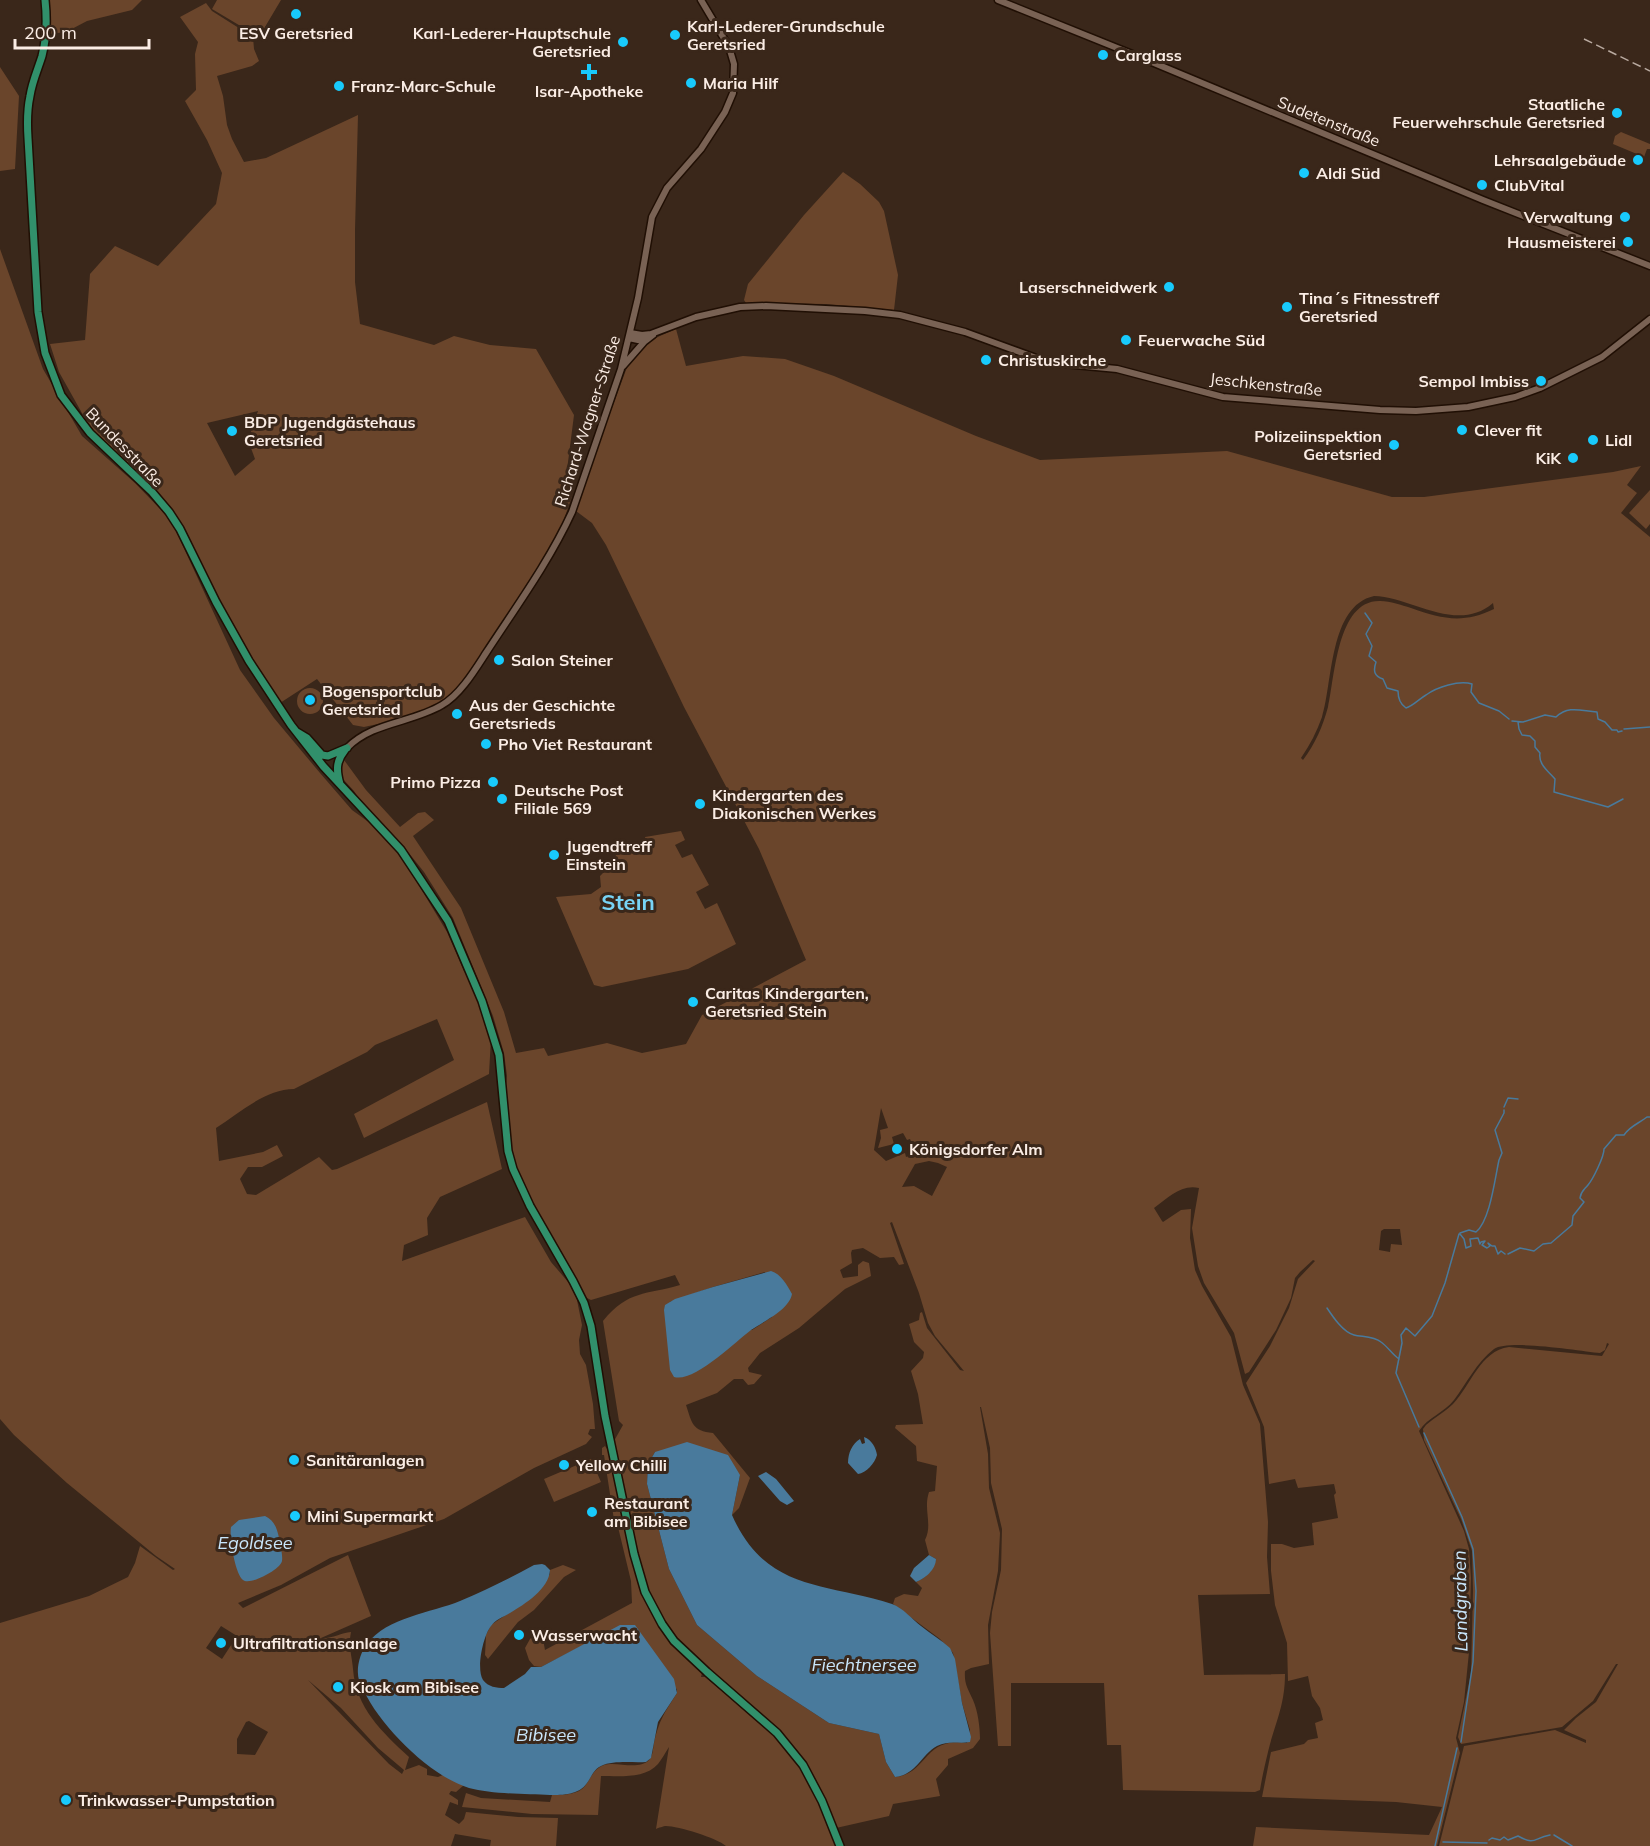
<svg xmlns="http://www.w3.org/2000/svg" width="1650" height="1846" viewBox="0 0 1650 1846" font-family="Mulish,sans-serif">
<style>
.green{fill:#6a452b;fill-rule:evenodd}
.water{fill:#497a9c}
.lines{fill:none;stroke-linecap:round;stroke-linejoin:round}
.stream{stroke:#497a9c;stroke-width:1.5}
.secondary-casing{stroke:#200f04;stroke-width:9}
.primary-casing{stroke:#200f04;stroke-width:10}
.secondary{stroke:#796254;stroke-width:6}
.primary{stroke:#31906b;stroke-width:7}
.rail{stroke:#b9aaa0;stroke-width:1.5;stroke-dasharray:9 4.5;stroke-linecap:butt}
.poi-dot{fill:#18cafc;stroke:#3a271a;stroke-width:2}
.labels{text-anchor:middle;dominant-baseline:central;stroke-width:6;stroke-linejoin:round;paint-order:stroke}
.poi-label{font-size:16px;font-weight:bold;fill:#fbede5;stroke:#3a271a;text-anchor:start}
.street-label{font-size:16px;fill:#fbede5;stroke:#3a271a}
.water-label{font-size:18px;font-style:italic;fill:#c9e6fb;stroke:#3a271a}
.district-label{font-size:22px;font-weight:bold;fill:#78d4f6;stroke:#3a271a}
</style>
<rect width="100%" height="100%" fill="#3a271a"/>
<path class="green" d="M47,0H142L132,10L87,21L66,32L49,34Z
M217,0H281L259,37L212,9Z
M206,3L212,11L253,37L254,49L259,61L252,66L217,76L223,96L227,125L232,139L244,162L266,158L358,115L355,230V282L360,324L434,345L454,336L490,345L536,349L574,415L566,478L572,496L560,531L499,630L471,671L451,695L443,703L424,712L392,721L364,727L353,725L317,679L280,703L251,659L218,601L181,528L92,431L59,372L50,344L85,340L90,274L115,246L158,266L216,204L222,173L207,140L185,101L196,90L195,54L198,42L180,17ZM258,411L248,440L255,459L235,476L207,423Z
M0,67L19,96L15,169L0,171Z
M1621,132L1650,144V149H1647L1644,157L1613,144L1615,136Z
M843,172L860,184L879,202L884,211L898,275L894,310L826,304L746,303L744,300L748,284L804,215Z
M0,249L43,369L82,436L135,483L166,515L176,531L240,670L274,718L320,773L352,810L370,823L394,848L409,869L447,932L464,971L470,977L491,1038L489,1074L364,1138L354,1114L454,1060L437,1019L375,1045L367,1052L294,1089C266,1089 239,1113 216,1128L219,1161L263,1152L277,1145L283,1156L262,1167H248L240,1179L247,1194L256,1195L319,1157L332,1170L337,1169L487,1102L502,1169L440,1197L427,1218L428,1235L404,1245L402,1261L525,1217L551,1262L575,1290L582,1325L579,1340L580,1354L586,1365L593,1404L595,1429H590L588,1434L592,1437L586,1444L534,1468L444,1519L330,1558L281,1585L238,1603L243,1608L348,1555L371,1616L321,1638C331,1639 341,1633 351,1632C348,1647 352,1655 353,1669C356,1708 382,1732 409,1757L405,1770L419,1765L427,1769V1775L438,1777L445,1774L464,1785L456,1792L451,1791L449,1794L458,1800V1805L450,1802L445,1815L459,1824L464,1819L466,1812L518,1817L558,1818L556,1846H490L491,1840L455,1834L451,1846H0V1623L89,1596L128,1577L135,1563L140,1546L173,1570L175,1569L156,1556L67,1483L14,1435L0,1419ZM221,1626L237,1636L222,1659L206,1648ZM308,1680L341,1708L378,1748L404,1770L402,1774L389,1764ZM249,1721L268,1732L255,1755L237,1754V1739L246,1722Z
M676,329L686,366L743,356L785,359L834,376L976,436L1040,460L1227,451L1392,497H1424L1613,472L1641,466L1627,485L1637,493L1621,513L1650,537V1846H1439L1464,1746L1555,1730L1586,1743V1740L1564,1730L1576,1718L1596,1702L1618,1664H1616L1593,1701L1562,1727L1461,1744L1458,1737L1471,1673L1473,1591L1472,1551L1461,1519L1424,1440L1423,1429L1426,1425C1435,1417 1445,1412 1453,1404C1471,1385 1480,1351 1509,1347L1602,1356L1609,1344L1607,1343L1605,1350L1600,1353C1580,1351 1509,1339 1494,1349C1476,1363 1467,1383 1454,1400C1444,1413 1428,1417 1419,1431L1464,1531L1469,1549L1471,1578L1469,1652L1464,1702L1456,1738L1460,1753L1437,1846H1253L1256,1827L1429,1835L1442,1807L1396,1802L1262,1797L1271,1752L1304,1744L1308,1740L1318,1738L1315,1723L1323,1720L1320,1708L1312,1696L1308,1676L1288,1681L1287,1643L1275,1605L1271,1571V1544H1282L1294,1548L1314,1545L1312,1523L1338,1518L1334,1495L1336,1493L1334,1484L1298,1488L1295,1479L1269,1484L1264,1427L1246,1383L1270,1346L1289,1308L1298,1279L1315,1261L1313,1260L1300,1272L1295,1278L1291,1298L1276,1330L1249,1372L1245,1374L1234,1333L1204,1283L1198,1266L1192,1228L1199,1188C1181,1184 1168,1198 1154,1208L1162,1221L1163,1222L1181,1210L1191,1209L1190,1238L1195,1270L1202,1286L1231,1337L1243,1385L1260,1424L1268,1522L1267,1557L1270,1594L1198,1595L1204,1675L1285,1674C1285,1706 1275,1723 1268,1752C1265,1765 1262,1777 1260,1790L1255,1792L1123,1790L1121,1745H1107L1104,1683H1011V1746H998L990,1633L992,1612L1001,1570L1002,1529L991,1483L990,1448L981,1407H980L988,1454L989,1488L1000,1533L998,1571L988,1625L989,1664L971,1668L965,1671C964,1684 968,1689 973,1700C978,1711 980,1728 980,1739L973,1748L948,1759V1765L936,1779L940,1796L893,1804L889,1816L836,1828L824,1798L797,1750L704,1665L701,1677H705C732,1700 770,1726 791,1755C812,1782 824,1814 837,1846H726C717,1838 678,1826 666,1826C664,1826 658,1828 656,1829L669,1747C665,1753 662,1759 658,1764C645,1779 619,1776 601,1776L598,1815L532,1814L462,1807L466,1793L481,1798L550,1802L552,1795C560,1795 571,1795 579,1791C590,1785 590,1770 604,1765C617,1761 638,1771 649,1760C653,1756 653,1748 654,1743C659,1720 665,1712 677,1693V1689L576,1649L541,1667L534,1666L529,1660L525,1648L530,1639L541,1629L545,1650L632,1603L631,1581L618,1527L625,1526L622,1520H614L604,1455H602V1448L605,1446L609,1452L635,1544L614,1441L623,1425L619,1421L603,1321C628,1290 646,1295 680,1285L675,1275L591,1300L585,1297C562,1258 529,1209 516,1166C508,1140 509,1111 506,1084L507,1076L504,1053L493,1016L453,918L424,872L404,847L368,813L354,791L342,778L340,769L344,760L366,790L400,827L418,813L425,812L434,820L413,836L461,908L504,1012L516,1053L544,1048L548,1056L607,1043L642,1053L686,1044L702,1015L806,960L759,849L684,707L606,545L592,523L576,511L594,456L629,362C640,344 657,337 676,329ZM1374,596C1412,597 1457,634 1493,603L1494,609C1463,624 1442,619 1411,608C1401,605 1391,601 1380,601C1337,600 1335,677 1328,707C1323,726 1315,744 1303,760L1301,758C1310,745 1317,731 1322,717C1333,682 1329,606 1374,596ZM881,1108L888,1128L880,1130L881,1138L878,1148L894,1144L892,1137L903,1133L907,1140L910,1139L916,1153L906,1157L905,1153L886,1161L874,1150ZM929,1161L938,1163L947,1167L932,1196L914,1186L902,1187L915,1164ZM892,1222L919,1293L928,1323L935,1336L964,1371L960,1370L927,1328L922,1312L920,1313L919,1320L909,1324L914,1342L924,1352L923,1358L911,1371L918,1394L923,1424L896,1425L895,1428L916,1446L917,1461L937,1466L935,1491L929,1492C923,1510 933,1524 925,1540L929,1555L936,1559C934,1569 926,1578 916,1582L922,1588L918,1596L904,1594L895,1598L893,1604L940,1639L953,1653L962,1703L970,1730L967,1743C923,1736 928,1774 895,1777L886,1762L879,1734L829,1723L757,1676L697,1625L669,1569L647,1484L648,1464L655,1452L740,1475L732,1515L739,1508L750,1478L713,1433C692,1431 692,1423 686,1405L717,1393L734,1379H743L748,1385L754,1384L762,1375L749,1372L748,1368L760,1353L799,1328L845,1289L871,1276L869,1263L863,1261L858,1265V1276L843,1278L840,1270L852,1263L851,1253L852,1250L863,1248L880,1258L894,1257L899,1265L904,1264L890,1223ZM1384,1229H1400L1402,1245L1391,1244L1390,1252L1379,1250L1381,1231ZM765,1272L772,1317L752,1330L670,1302L713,1287Z
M1650,490V524L1646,529L1629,513Z
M297 701a13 13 0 1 1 26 0a13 13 0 1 1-26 0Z
M681,831L685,840L675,845L682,858L692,854L709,885L696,892L705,909L717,903L736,944L688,969L602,987L594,985L556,897L591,894L601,887L600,876L603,873L618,867L614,846L635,842L636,849L647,847L645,837Z
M591,1459L601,1482L554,1502L544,1479Z
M563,1565L576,1570L564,1577L534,1610L518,1622L488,1659L485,1655L486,1635L491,1625L529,1599L550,1574V1570Z"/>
<path class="water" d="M771,1271C781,1274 787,1285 792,1294C789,1310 764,1321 751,1330C735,1342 694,1383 674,1377L670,1370L664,1310L665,1305L675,1299L713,1287Z
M864,1437C872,1440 876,1448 877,1455C875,1463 866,1473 858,1474L848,1463C848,1453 852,1444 860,1439L862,1444L865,1443Z
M687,1442L728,1455L740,1475L732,1515C766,1592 824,1582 892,1604C903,1608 912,1619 921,1626C931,1634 941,1640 950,1648L955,1659L962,1703L971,1737L970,1742C958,1744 949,1740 937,1746C921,1755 916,1775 895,1777L886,1762L879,1734L829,1723L757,1676L697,1625L669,1569L647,1484L648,1464L655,1452Z
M766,1472L776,1479L794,1501L787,1505L780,1501L758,1476Z
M265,1516C274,1520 277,1528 279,1538C280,1544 283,1555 282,1561C281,1569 250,1586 243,1580C235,1574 229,1536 231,1527L239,1520Z
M929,1555L936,1559C936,1569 925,1579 916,1582L910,1576L914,1568Z
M542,1564L545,1565L550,1570C549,1589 525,1604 510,1613C503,1617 495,1620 491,1626C483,1636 476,1669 483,1680C488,1687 497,1688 504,1688L525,1674L531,1667H541L620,1625H635L674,1679L677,1693L658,1722L651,1758L646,1762C632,1763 614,1760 601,1766C593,1770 592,1776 587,1783C579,1795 563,1795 550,1795C527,1794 491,1794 469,1788C430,1776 381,1727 364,1691C362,1686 358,1680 358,1674C357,1665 361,1651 367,1644C387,1617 431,1613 460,1601C486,1590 510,1578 534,1565Z"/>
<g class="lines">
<path class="stream" d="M1365,613L1372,623L1366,634L1372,646L1369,656L1376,662C1373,671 1374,676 1383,679L1387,688L1398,691C1398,697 1400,704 1406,708C1413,706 1419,699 1426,695C1437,687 1459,680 1472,684L1471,692L1479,703L1499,711L1509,719
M1512,721L1523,722L1545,715L1556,717C1569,705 1581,711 1597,712L1598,719L1605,722L1612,730H1617L1618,732L1622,731
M1518,722L1519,729L1522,735L1530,736L1535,741V747L1540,753C1538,764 1548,771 1555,779L1554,792L1608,807L1623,799
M1624,729L1650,727
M1504,1107L1508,1098L1518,1099
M1460,1233L1469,1230L1476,1232C1490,1221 1495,1178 1499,1160L1502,1153L1495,1130L1504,1113V1110
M1460,1234L1464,1239L1466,1248L1471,1246L1470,1239L1478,1238L1480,1244L1481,1242L1485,1241L1482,1245L1487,1248L1490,1246L1488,1243L1492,1246H1495L1498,1254L1501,1251L1505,1254
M1508,1254L1520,1248L1534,1251L1543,1244L1551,1243L1572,1225L1573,1216L1584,1202L1580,1198C1581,1191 1584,1190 1588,1185C1593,1179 1604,1157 1604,1149L1616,1135H1624C1630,1126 1638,1124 1647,1117H1650
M1327,1308C1333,1317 1343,1332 1354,1335C1362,1337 1374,1336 1381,1342C1388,1347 1392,1354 1399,1359
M1419,1427L1396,1373L1402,1343L1401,1335L1406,1328L1415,1336L1432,1316L1445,1283L1459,1234
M1424,1433L1462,1517L1473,1549L1476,1591L1473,1662L1461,1742
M1554,1835L1572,1846
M1489,1840L1492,1838L1500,1840L1504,1837L1508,1840L1518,1836C1536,1846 1533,1838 1550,1835
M1443,1842L1487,1843
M1435,1846L1457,1748"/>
<defs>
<path id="secondary" d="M998,0L1142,58L1483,200L1650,266
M630,333L642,335L651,334L696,317L740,307L766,306L865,311L900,315L942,326L965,332L1039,359L1054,363L1117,369L1223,397L1380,410L1416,411L1468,407L1515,397L1540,388L1602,357L1650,319
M629,338L638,340L647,339
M623,366L644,342L653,335
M347,748C372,722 412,723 442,705C460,695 475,670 486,653C516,607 549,562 572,512L621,369L638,298L652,217L667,188L701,149L725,112L733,93L734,64L729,47L701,0"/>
<path id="primary" d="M45,0C47,19 47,37 42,56C38,69 32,82 30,96C27,110 27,123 28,138L38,312L45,353L61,395L90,433L152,492L169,512L180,529L216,602L249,661L291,725L323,766L401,850L448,921L482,1001L499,1055L508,1151L513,1169L530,1206L573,1281L584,1303L591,1326L605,1416L634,1554L645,1592L662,1624L674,1641L707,1672L777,1733L803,1765L822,1801L840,1846
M297,732L307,738L322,755L328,756L347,748
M340,784C336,770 336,761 345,750"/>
</defs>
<use href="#secondary" class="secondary-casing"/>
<use href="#primary" class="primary-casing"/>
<use href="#secondary" class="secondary"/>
<use href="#primary" class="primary"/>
<path class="rail" d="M1584,39L1650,71"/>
</g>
<g class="poi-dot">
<circle cx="296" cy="14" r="6"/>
<circle cx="675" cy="35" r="6"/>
<circle cx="623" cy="42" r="6"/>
<circle cx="1103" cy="55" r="6"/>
<path d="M586 63h6v6h6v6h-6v6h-6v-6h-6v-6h6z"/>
<circle cx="691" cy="83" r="6"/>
<circle cx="339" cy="86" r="6"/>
<circle cx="1617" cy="113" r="6"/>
<circle cx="1638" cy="160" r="6"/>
<circle cx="1304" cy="173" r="6"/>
<circle cx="1482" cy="185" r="6"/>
<circle cx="1625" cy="217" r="6"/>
<circle cx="1628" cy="242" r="6"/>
<circle cx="1169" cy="287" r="6"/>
<circle cx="1287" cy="307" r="6"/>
<circle cx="1126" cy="340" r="6"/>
<circle cx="986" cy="360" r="6"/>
<circle cx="1541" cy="381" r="6"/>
<circle cx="1462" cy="430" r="6"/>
<circle cx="232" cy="431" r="6"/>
<circle cx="1593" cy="440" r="6"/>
<circle cx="1394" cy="445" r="6"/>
<circle cx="1573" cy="458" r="6"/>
<circle cx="499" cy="660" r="6"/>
<circle cx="310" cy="700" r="6"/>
<circle cx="457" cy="714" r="6"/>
<circle cx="486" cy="744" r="6"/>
<circle cx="493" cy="782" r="6"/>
<circle cx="502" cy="799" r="6"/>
<circle cx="700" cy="804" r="6"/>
<circle cx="554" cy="855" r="6"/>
<circle cx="693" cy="1002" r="6"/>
<circle cx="897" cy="1149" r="6"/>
<circle cx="294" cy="1460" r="6"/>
<circle cx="564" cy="1465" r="6"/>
<circle cx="592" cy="1512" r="6"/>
<circle cx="295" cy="1516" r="6"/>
<circle cx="519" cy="1635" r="6"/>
<circle cx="221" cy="1643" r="6"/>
<circle cx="338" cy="1687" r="6"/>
<circle cx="66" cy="1800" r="6"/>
</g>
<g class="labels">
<g class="poi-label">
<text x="687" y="26">Karl-Lederer-Grundschule<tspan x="687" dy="18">Geretsried</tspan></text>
<text x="296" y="33" text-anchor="middle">ESV Geretsried</text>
<text x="611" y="33" text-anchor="end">Karl-Lederer-Hauptschule<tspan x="611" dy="18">Geretsried</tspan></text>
<text x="1115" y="55">Carglass</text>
<text x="703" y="83">Maria Hilf</text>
<text x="351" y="86">Franz-Marc-Schule</text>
<text x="589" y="91" text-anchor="middle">Isar-Apotheke</text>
<text x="1605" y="104" text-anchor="end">Staatliche<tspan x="1605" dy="18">Feuerwehrschule Geretsried</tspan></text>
<text x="1626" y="160" text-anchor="end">Lehrsaalgebäude</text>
<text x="1316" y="173">Aldi Süd</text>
<text x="1494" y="185">ClubVital</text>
<text x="1613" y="217" text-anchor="end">Verwaltung</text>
<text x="1616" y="242" text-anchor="end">Hausmeisterei</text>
<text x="1157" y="287" text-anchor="end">Laserschneidwerk</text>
<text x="1299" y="298">Tina´s Fitnesstreff<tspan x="1299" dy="18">Geretsried</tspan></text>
<text x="1138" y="340">Feuerwache Süd</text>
<text x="998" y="360">Christuskirche</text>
<text x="1529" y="381" text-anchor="end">Sempol Imbiss</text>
<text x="244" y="422">BDP Jugendgästehaus<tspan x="244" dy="18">Geretsried</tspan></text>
<text x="1474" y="430">Clever fit</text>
<text x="1382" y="436" text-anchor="end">Polizeiinspektion<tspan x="1382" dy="18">Geretsried</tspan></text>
<text x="1605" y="440">Lidl</text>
<text x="1561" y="458" text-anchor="end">KiK</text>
<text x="511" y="660">Salon Steiner</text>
<text x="322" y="691">Bogensportclub<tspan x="322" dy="18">Geretsried</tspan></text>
<text x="469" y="705">Aus der Geschichte<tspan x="469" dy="18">Geretsrieds</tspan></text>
<text x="498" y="744">Pho Viet Restaurant</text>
<text x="481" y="782" text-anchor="end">Primo Pizza</text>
<text x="514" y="790">Deutsche Post<tspan x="514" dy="18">Filiale 569</tspan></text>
<text x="712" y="795">Kindergarten des<tspan x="712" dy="18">Diakonischen Werkes</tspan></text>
<text x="566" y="846">Jugendtreff<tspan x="566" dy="18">Einstein</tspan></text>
<text x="705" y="993">Caritas Kindergarten,<tspan x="705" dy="18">Geretsried Stein</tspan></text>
<text x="909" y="1149">Königsdorfer Alm</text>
<text x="306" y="1460">Sanitäranlagen</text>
<text x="576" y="1465">Yellow Chilli</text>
<text x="604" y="1503">Restaurant<tspan x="604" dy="18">am Bibisee</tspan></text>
<text x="307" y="1516">Mini Supermarkt</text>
<text x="531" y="1635">Wasserwacht</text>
<text x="233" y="1643">Ultrafiltrationsanlage</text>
<text x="350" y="1687">Kiosk am Bibisee</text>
<text x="78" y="1800">Trinkwasser-Pumpstation</text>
</g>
<g class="street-label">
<text transform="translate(1329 121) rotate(22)">Sudetenstraße</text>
<text transform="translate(1266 384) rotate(6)">Jeschkenstraße</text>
<text transform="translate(587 421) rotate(-72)">Richard-Wagner-Straße</text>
<text transform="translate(125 447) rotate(46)">Bundesstraße</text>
</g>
<g class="water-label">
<text x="255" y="1542">Egoldsee</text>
<text transform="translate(1460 1601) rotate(-91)">Landgraben</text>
<text x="864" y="1664">Fiechtnersee</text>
<text x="546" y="1734">Bibisee</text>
</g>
<g class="district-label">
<text x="628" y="902">Stein</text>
</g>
</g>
<path d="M15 39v9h134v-9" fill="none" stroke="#fbede5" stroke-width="3"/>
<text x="24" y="39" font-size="18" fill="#fbede5" stroke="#3a271a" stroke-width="4.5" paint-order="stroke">200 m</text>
</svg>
